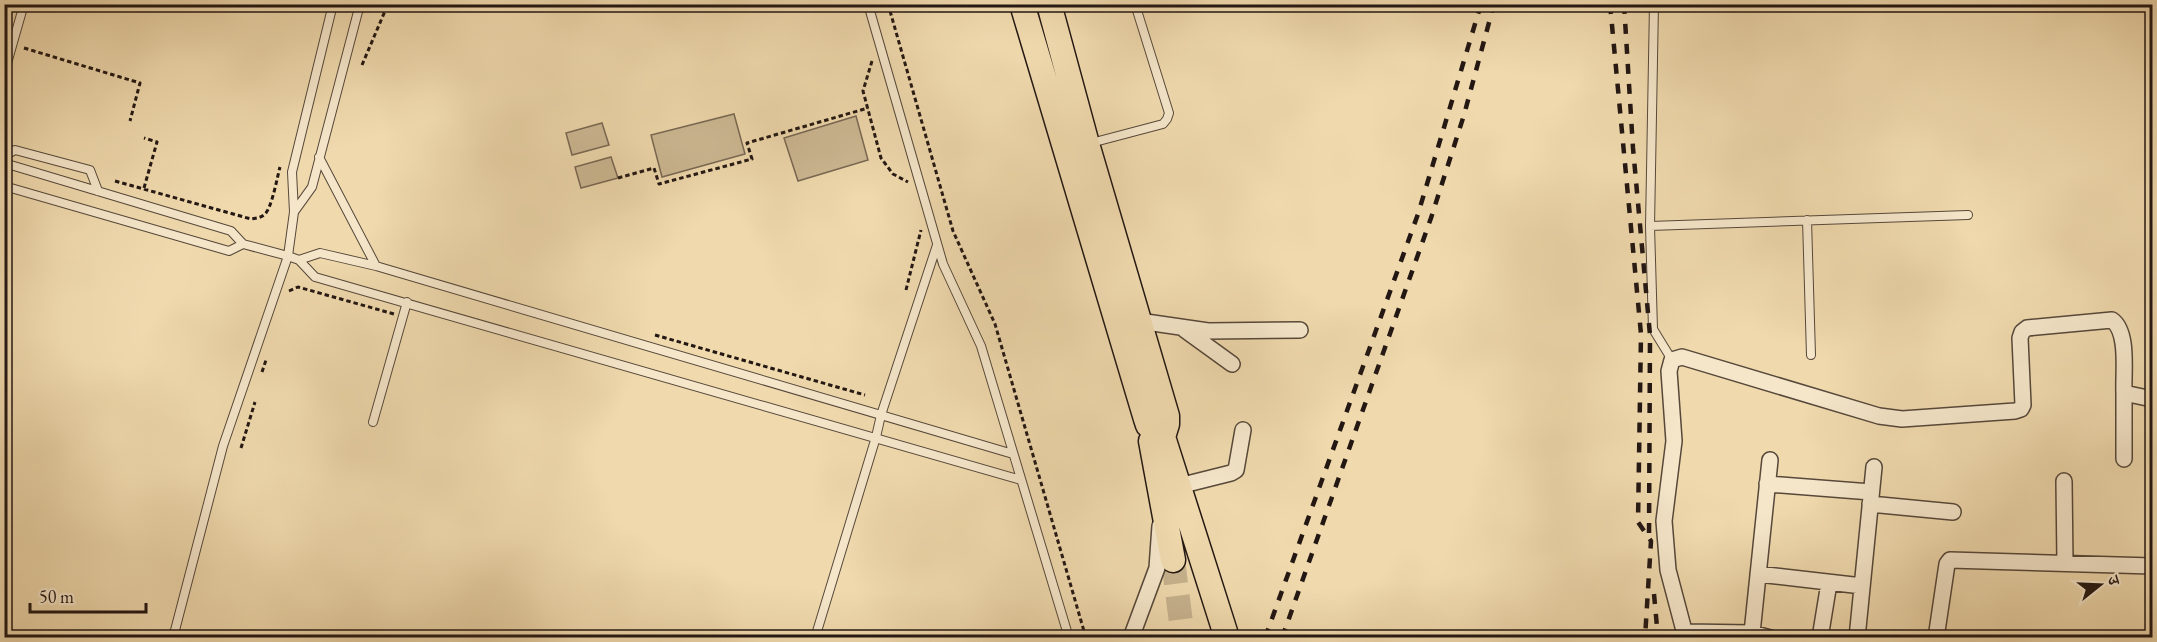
<svg xmlns="http://www.w3.org/2000/svg" width="2157" height="642" viewBox="0 0 2157 642" font-family="'EB Garamond','Noto Serif Devanagari',serif">
<style>
.green{fill:#ccb893;stroke:#786853;stroke-width:1.5}
.lines{fill:none;stroke-linecap:round;stroke-linejoin:round}
.primary-tunnel{stroke:#c6b28e;stroke-width:24;stroke-dasharray:24 12;stroke-linecap:butt}
.lane-casing{stroke:#56483a;stroke-width:10}
.street-casing{stroke:#56483a;stroke-width:18}
.primary-casing{stroke:#231713;stroke-width:27}
.path{stroke:#231713;stroke-width:3;stroke-dasharray:4.5 3;stroke-linecap:butt}
.lane{stroke:#f5e6ca;stroke-width:8}
.street{stroke:#f5e6ca;stroke-width:15}
.primary{stroke:#efd9ad;stroke-width:24}
.rail{stroke:#231713;stroke-width:4.5;stroke-dasharray:10 10;stroke-linecap:butt}
</style>
<rect width="100%" height="100%" fill="#efd9ad"/>
<filter id="stains"><feTurbulence type="fractalNoise" baseFrequency=".00333" numOctaves="4"/><feColorMatrix values="0 0 0 0 .2 0 0 0 0 .09 0 0 0 0 .02 0 0 0 .5 -.17"/></filter>
<radialGradient id="worn" r=".72"><stop offset=".6" stop-color="#630" stop-opacity="0"/><stop offset="1" stop-color="#630" stop-opacity=".3"/></radialGradient>
<path class="green" d="M734,114L745,154L662,177L651,135Z
M856,116L868,160L798,181L784,138Z
M602,123L609,145L572,155L566,133Z
M611,157L618,178L581,188L575,167Z"/>
<g class="lines">
<path class="primary-tunnel" d="M1173,560L1183,638"/>
<defs>
<path id="lane" d="M333,4L292,172L294,212L288,256L299,260L315,277L1021,480
M868,4L943,264L981,346L1069,638
M4,74L24,4
M1091,143L1163,124L1167,119L1169,113L1135,4
M4,156L15,150L90,170L98,191
M319,157L376,266
M4,163L231,231L243,244L288,256L223,446L173,638
M4,186L229,251L243,244
M294,212L312,187L360,4
M1807,220L1811,355
M1650,226L1654,4
M299,260L320,253L376,266L1013,454
M1672,360L1653,329L1650,226L1968,215
M373,422L407,302
M815,638L876,437L881,415L937,245"/>
<path id="street" d="M1139,321L1208,331L1300,330
M1185,330L1232,364
M2124,393V459
M2064,481L2065,563
M1767,484L1871,492
M1179,486L1231,473L1236,470L1243,430
M1870,504L1953,512
M1758,574L1862,586
M1685,632L1752,633L1770,460
M1752,633L1770,638
M1131,638L1157,568L1160,526
M1686,638L1668,570L1664,521L1674,441L1669,371L1672,360L1682,357L1879,416L1902,419L2015,411L2021,409L2023,405L2020,338L2022,332L2027,328L2112,320C2129,332 2123,373 2124,393L2152,399
M1820,638L1829,583
M1857,638L1874,467
M1936,638L1947,564L1950,560L2152,566"/>
<path id="primary" d="M1022,4L1146,419L1148,425L1163,437
M1049,4L1087,144L1167,416V424L1163,437L1227,638
M1151,441L1173,560"/>
</defs>
<use href="#lane" class="lane-casing"/>
<use href="#street" class="street-casing"/>
<use href="#primary" class="primary-casing"/>
<path class="path" d="M888,4L953,231L995,324L1086,638
M24,48L140,83L130,121
M872,61L863,91L881,158L893,174L908,182
M362,65L388,4
M618,178L654,168L659,184L752,159L747,143L868,108
M115,181L251,219C256,218 261,218 265,214C272,207 277,178 280,167
M144,188L157,142L144,138
M906,290L921,230
M289,291L298,287L394,314
M655,335L865,395
M262,372L266,360
M241,448L255,402"/>
<use href="#lane" class="lane"/>
<use href="#street" class="street"/>
<use href="#primary" class="primary"/>
<path class="rail" d="M1610,4L1641,334L1638,522L1651,541L1645,638
M1624,4L1633,148L1650,335L1649,537
M1654,594L1658,638
M1265,638L1418,214L1481,4
M1282,638L1431,218L1464,115L1494,4"/>
</g>
<rect width="2157" height="642" fill="none" stroke="#efd9ad" stroke-width="24"/>
<rect x="6" y="6" width="2145" height="630" fill="none" stroke="#231713" stroke-width="3"/>
<rect x="12" y="12" width="2133" height="618" fill="none" stroke="#231713" stroke-width="1.5"/>
<g transform="translate(2100 585) rotate(72)" stroke="#f5e6ca" stroke-width="4.5" paint-order="stroke">
<path d="M0-4.5L10 22L0 15L-10 22Z" fill="#231713"/>
<text y="-9" font-size="16" font-weight="bold" text-anchor="middle" fill="#231713">उ</text>
</g>
<path d="M30 603v9h116v-9" fill="none" stroke="#231713" stroke-width="3"/>
<text x="39" y="603" font-size="18" fill="#231713" stroke="#f5e6ca" stroke-width="4.5" paint-order="stroke">50 m</text>
<rect width="100%" height="100%" filter="url(#stains)"/>
<rect width="100%" height="100%" fill="url(#worn)"/>
</svg>
